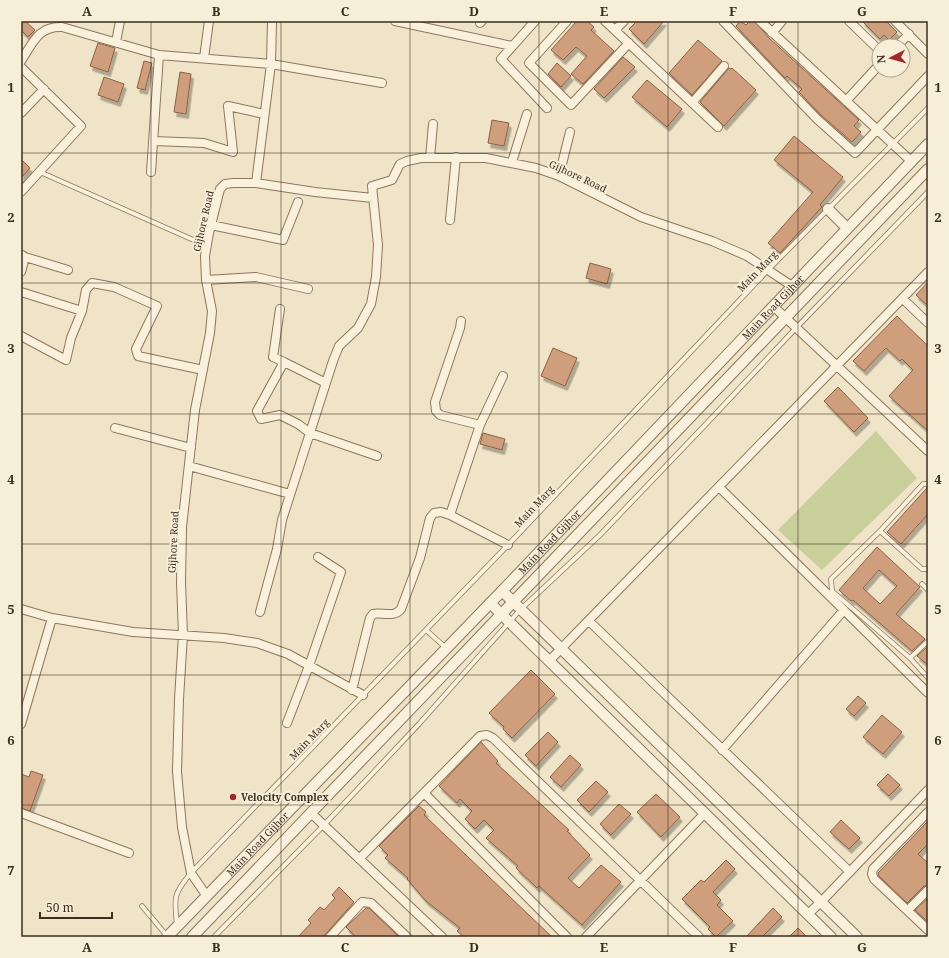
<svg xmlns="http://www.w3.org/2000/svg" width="949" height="958" viewBox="0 0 949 958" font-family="'Noto Serif',serif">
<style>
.green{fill:#c9cf9b}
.building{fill:#cf9f7d;stroke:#8d5f41;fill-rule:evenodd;filter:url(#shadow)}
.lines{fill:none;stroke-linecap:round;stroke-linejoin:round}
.service-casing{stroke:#8d765c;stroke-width:5.5}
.minor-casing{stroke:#8d765c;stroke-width:10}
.tertiary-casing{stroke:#8d765c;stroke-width:12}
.service{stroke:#faf1dc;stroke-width:4}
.minor{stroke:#faf1dc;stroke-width:8}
.tertiary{stroke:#faf1dc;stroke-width:10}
.grid{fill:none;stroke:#3d2e20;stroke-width:1;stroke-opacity:0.55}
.poi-dot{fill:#9e2a2b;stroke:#f7eed8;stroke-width:1.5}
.labels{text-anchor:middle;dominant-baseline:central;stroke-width:4;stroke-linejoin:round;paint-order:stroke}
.street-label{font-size:10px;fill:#3d2e20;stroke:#f7eed8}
.poi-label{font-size:10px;font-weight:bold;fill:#3d2e20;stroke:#f7eed8;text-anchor:start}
.neatline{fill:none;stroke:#3d2e20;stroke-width:1.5}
.grid-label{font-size:13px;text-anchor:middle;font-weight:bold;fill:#3d2e20}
</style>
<defs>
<filter id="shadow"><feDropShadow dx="2.5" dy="4.5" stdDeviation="0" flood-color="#0004"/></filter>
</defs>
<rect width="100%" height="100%" fill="#f0e4c8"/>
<path class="green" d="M876,431L917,478L822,570L778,530Z"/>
<path class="building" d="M21,21H25L35,30L28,37L21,30Z
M577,21H587L594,27L591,30L614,51L583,84L571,74L587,56L576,47L563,60L551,50Z
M637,21H664L644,44L629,29Z
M740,21L746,25L750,21H755L768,37L859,120L854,126L861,132L852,142L821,115L799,92L802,89L787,76L785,78L736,26Z
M862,21H886L897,32L889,40L884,35L880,39Z
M698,40L722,61L692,95L669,73Z
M98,43L115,48L108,72L90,66Z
M623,57L635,67L604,98L594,89Z
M144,61L152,63L145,90L137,88Z
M557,63L571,76L561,87L548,74Z
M729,68L731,69L732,68L756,90L724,126L700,102Z
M180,72L191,74L186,114L174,112Z
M104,77L124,84L118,102L98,95Z
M647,80L682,109L667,127L632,97Z
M492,120L509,123L504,146L488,143Z
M794,136L843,177L820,205L822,207L780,253L768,243L813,192L774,160Z
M21,159L30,168L21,178Z
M590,263L611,269L607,284L586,278Z
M928,282V306L916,295Z
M897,316L928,346V431L889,396L913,370L902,359L900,361L886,348L864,371L853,361Z
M553,348L577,358L565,386L541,376Z
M838,387L868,418L854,432L824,401Z
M483,433L505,439L502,450L480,444Z
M927,488H928V514L901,544L887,532Z
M877,547L920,587L896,614L925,639L912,651L853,600L851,601L839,590ZM879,570L897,586L880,604L863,588Z
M928,646V665L917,656Z
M531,670L555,694L512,738L503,729L504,727L489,713Z
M858,696L866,703L854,716L846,709Z
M882,715L902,732L883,754L863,737Z
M548,732L558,742L536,766L525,755Z
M481,742L498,761L496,763L569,830L567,831L590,855L568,878L579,888L601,865L621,882L582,925L539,886L537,888L516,868L518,866L486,838L494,830L484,820L475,829L465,819L472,811L460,799L457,803L439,786Z
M570,755L581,765L561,787L550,777Z
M31,771L43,775L30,811L21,808V774L29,777Z
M888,774L900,785L889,796L877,785Z
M596,781L608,792L589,812L577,800Z
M656,794L680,817L661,837L637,812Z
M619,804L631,814L611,835L600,824Z
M419,806L426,812L424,815L552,937H464L457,931L460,928L426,901L407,879L408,878L385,858L388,855L379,846Z
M841,820L860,838L849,849L830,832Z
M928,821V844L918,854L928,863V885L924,886L907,903L879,876L878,873Z
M726,860L735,869L713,892L721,900L717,905L733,921L716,937L708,929L710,927L682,899L701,880L704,882Z
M339,887L354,902L323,937H298L311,923L308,920L320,907L324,910L335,898L332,895Z
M928,898V922L915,910Z
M366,908H369L399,937H356L346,927Z
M773,908L782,917L762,937H746Z
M798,928L807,937H789Z"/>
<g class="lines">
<defs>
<path id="service" d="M40,172L207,246
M928,484H923L880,531L831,579L832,591L910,658L928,678
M880,531L922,569H928
M922,584L928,590
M426,630L446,648
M910,658L928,641
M142,906L167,936
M177,925C174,898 173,894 191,873L508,545L769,269L928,108
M214,937L324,825L419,724L520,610L600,535L707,423L796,328L928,192"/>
<path id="minor" d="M395,21L512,46
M535,21L501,59L547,108
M567,21L529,63L571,105L629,43
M605,21L718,127
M723,21L817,119L855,153L928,76
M760,21L911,161
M849,21L879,50
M895,21L928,54
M480,23L482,21
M615,30L624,21
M772,33L782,21
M116,42L120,21
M897,46L909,34
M204,58L209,21
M21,61C33,43 38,26 62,27L159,55L271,64L382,83
M21,67L81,126L21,192
M846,101L879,65
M692,103L724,66
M21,113L44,89
M154,141L204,143L233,152L228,106L264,114
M430,158L433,124
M512,162L527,114
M151,172L159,55
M559,176L570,132
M256,183L271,64L272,21
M450,220L456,157
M211,225L283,240L298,202
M25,257L68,270
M21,272L25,257L22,255
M206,280L256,277L308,289
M21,292L82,311L71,338L66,360L21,336
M903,299L928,323
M773,306L928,451
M280,309L273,357L284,362L257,411L261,419L280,415L298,424L310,433L377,456
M82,311L86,290L92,283L114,287L157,306L136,349L138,356L203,370
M461,321L460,328L435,402L436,411L440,415L480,425
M284,362L326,383
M115,428L191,448
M189,466L290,494
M720,488L928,693
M450,515L508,545
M21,609L52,618
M260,612L277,549L282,520L333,361L339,346L358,328L371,304L376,277L378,245L372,186L392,180L400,164L407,161L421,158H486L536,168L559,176L641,217L712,241L747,256L792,286
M590,622L850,872
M550,660L928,272
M352,690L370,618L373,614C382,612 394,618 401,609L420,558L430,518L434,513L441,512L450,515L480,425L503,376
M287,723L309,666L341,572L318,557
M21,724L52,618L133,632L224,638L257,643L288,654L363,695
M722,750L844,610
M424,793L567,937
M928,812L873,869L872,874L874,879L928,930
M21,813L129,853
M311,813L442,937
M359,859L480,736L487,735L493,738L699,937
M206,895L191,873L182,827L177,772L179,699L183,635L181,582L182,527L195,410L210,333L212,311L206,280L205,256L209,233L220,189L225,184L233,183H256L315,192L373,198
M908,910L928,890
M808,914L821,902L928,790
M330,937L362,902L371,903L407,937
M586,937L705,813"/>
<g id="tertiary">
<path d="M828,209L847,228"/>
<path d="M502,591L857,937"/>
<path d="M490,603L831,937"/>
<path id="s1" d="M167,937L502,591L928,144"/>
<path d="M192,937L928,169"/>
</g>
</defs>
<use href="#service" class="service-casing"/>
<use href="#minor" class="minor-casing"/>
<use href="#tertiary" class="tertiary-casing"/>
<use href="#service" class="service"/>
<use href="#minor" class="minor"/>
<use href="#tertiary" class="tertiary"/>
</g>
<path class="grid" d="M151,21V937M281,21V937M410,21V937M539,21V937M668,21V937M798,21V937M21,153H928M21,283H928M21,414H928M21,544H928M21,675H928M21,805H928"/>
<circle class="poi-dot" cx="233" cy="797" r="4"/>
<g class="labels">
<g class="street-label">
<text transform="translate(578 176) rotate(25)">Gijhore Road</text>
<text transform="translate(203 221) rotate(-77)">Gijhore Road</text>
<text transform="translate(757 271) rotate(-46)">Main Marg</text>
<text stroke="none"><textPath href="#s1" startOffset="874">Main Road Gijhor</textPath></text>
<text transform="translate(534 506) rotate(-47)">Main Marg</text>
<text transform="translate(173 542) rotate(-87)">Gijhore Road</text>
<text stroke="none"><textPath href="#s1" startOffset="550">Main Road Gijhor</textPath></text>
<text transform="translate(309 739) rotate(-46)">Main Marg</text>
<text stroke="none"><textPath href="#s1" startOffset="130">Main Road Gijhor</textPath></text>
</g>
<g class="poi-label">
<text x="241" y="797">Velocity Complex</text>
</g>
</g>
<rect width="949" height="958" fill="none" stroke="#f7eed8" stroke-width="44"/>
<g transform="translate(891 58) rotate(264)"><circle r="19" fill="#f7eed8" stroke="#ada18e"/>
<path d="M0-3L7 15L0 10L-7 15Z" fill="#9e2a2b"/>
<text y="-6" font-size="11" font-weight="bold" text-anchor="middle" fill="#3d2e20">N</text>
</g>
<path d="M40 912v6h72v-6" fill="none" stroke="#3d2e20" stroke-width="2"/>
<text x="46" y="912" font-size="12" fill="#3d2e20" stroke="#f7eed8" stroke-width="3" paint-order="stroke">50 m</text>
<rect x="22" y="22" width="905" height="914" class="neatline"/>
<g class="grid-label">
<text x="87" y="16">A</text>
<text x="216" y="16">B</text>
<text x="345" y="16">C</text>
<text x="474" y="16">D</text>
<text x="604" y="16">E</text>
<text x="733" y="16">F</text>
<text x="862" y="16">G</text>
<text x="11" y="92">1</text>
<text x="938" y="92">1</text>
<text x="11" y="222">2</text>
<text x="938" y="222">2</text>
<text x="11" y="353">3</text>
<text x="938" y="353">3</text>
<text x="11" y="484">4</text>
<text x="938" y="484">4</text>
<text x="11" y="614">5</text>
<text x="938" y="614">5</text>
<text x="11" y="745">6</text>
<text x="938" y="745">6</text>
<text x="11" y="875">7</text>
<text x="938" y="875">7</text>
<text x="87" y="952">A</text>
<text x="216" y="952">B</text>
<text x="345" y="952">C</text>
<text x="474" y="952">D</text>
<text x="604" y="952">E</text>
<text x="733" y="952">F</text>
<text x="862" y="952">G</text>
</g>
</svg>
